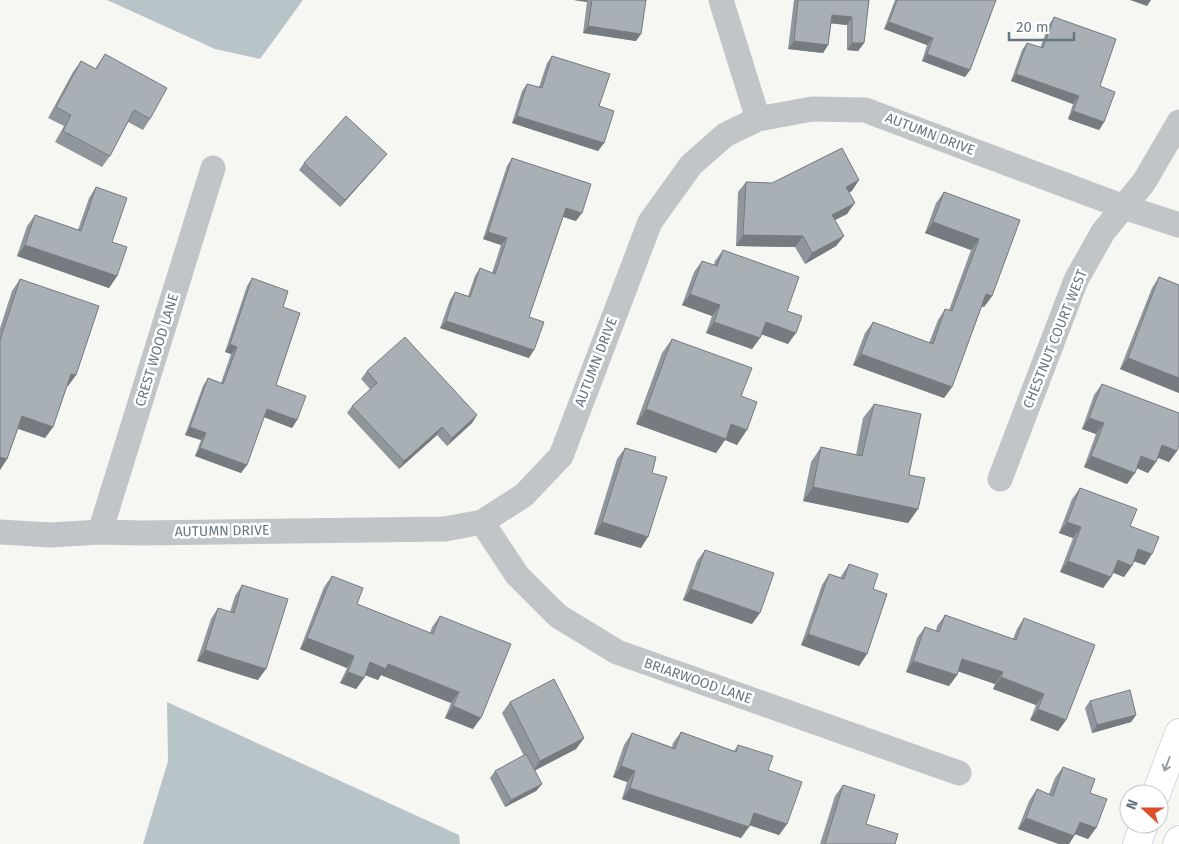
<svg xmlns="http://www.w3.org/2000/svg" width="1179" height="844" viewBox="0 0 1179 844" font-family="'Fira Sans',sans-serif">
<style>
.water{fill:#b8c4c7}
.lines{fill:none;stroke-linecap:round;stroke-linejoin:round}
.secondary-casing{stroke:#b4b9bd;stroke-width:29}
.street{stroke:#c1c5c8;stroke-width:25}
.secondary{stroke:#fff;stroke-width:28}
.wall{fill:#90979c}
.shaded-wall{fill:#767b7f}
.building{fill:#a8b0b5;stroke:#767b7f}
.oneway{stroke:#94a0a8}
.labels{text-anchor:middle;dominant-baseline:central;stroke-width:5;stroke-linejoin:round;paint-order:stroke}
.street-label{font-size:14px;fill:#667783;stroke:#fff}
</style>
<rect width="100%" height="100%" fill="#f6f6f3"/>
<path class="water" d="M107,0H303L260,59L215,49Z
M167,702L459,835L460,844H143L168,761Z"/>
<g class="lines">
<defs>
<path id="secondary" d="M1156,794L1179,733
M1137,844L1144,824
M1177,844L1179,840"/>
</defs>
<use href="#secondary" class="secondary-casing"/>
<path class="street" d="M721,0L758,119
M1000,479L1076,280L1103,232L1144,182L1179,122
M482,522L517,575L558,616L617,652L959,773
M0,532L51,535L100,532L143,533L445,529L482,522L524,495L561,456L650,222L691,165L725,135L758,119L812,109L865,110L1124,207L1179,225
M100,532L213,168"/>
<use href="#secondary" class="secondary"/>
</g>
<path class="wall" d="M574,0H646L636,41L583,33L587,2Z
M794,0H869L864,43L858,51L847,50V25L831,23L828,45L823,53L788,49Z
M895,0H996L970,70L965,77L922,61L927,45L884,29Z
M1054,17L1100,86L1104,122L1099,130L1068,119L1073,104L1011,81L1022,50L1027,43L1040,48L1049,25Z
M105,54L150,119L143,130L128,122L110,156L102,167L55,142L64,126L48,118L73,72L81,61L95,69Z
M552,56L599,106L604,143L598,151L512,123L522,91L527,84L539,87L547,63Z
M512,158L576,221L563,217L529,317V358L440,328L450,300L455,292L468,296L475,276L480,268L492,273L501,245L483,239L507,166Z
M381,161L340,207L299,170L304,163Z
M746,182L852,191L849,192L847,214L835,220L844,236L836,246L805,264L795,247L736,246L738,192Z
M96,187L112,242L117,276L109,288L17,256L27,226L35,215L78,230L89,198Z
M944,192L1020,220L992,296L984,307L982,306L952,387L944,398L853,365L865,333L873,322L929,343L938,320L945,309L949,310L971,250L925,233L936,203Z
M723,250L787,311L788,344L761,334L760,338L752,349L706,333L712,316L682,305L694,272L702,261L714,265L715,261Z
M1159,277L1179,285V393L1120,369L1152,288Z
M252,278L283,307L276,385L297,420L292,428L264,417L241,473L195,456L201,440L185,435L203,386L208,378L221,383L231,354L225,352L247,286Z
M20,279L76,375L68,386H67L53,427L45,438L18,429L7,459L0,470V328L12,291Z
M672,339L741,396L737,445L725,440L716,453L636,424L662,353Z
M367,371L477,415L472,423L447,446L437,435L399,469L347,413L352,406L370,389L361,379Z
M1102,384L1177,451L1169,462L1158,458L1156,462L1148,473L1137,468L1127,484L1084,467L1096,434L1082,429L1094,395Z
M874,404L909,475L918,509L908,523L803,501L811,462L821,447L856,455L863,418Z
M625,448L652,473L641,548L594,534L617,459Z
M1080,488L1130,526L1145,565L1133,561L1124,577L1113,573L1111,577L1103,588L1060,572L1073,538L1059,533L1072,499Z
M705,550L752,624L683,600L697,561Z
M849,564L873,589L867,654L859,666L801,645L822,585L829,574L840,578Z
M332,576L357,604L430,633L432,627L440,616L473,729L445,718L451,703L381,675L378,680L365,675L364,678L356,689L340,683L347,668L300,649L324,587Z
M242,585L258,680L197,661L211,619L218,608L230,612L235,596Z
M945,615L1013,639L1017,629L1024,618L1066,720L1058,731L1030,720L1036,705L993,689L995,684L958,671L957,675L949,686L906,672L917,638L925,627L936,631L937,626Z
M1090,701L1136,715L1131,722L1092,733L1085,708Z
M510,702L584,738L576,749L535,770L542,784L536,791L505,807L490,778L495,771L524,756L502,713Z
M681,732L734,751L738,745L768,770L787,824L779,835L749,825L741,838L622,799L627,782L613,777L624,745L632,733L672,747L673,743Z
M1063,767L1090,793L1096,828L1088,839L1075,834L1069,844H1059L1018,829L1029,801L1037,789L1049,794L1055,778Z
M843,785L866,824L895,844H820L835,796Z"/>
<path class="shaded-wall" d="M574,0H588L587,2Z
M1130,0H1151L1147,6Z
M832,15L852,17L847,25L827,23Z
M889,22L933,38L927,45L884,29Z
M588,26L641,34L636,41L583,33Z
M794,41L828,45L823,53L788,49Z
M852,43H864L858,51L847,50Z
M927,54L970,70L965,77L922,61Z
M1016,74L1079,96L1073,104L1011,81Z
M1073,111L1104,122L1099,130L1068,119Z
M517,116L604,143L598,151L512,123Z
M387,154L381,161L340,207L345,200Z
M859,180L852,191L838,198L846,187Z
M855,203L847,214L825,225L832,215Z
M566,208L582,213L576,221L561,216Z
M933,222L979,239L971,250L925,233Z
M488,232L507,238L501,245L483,239Z
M743,235L803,236L795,247L736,246Z
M844,236L836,246L805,264L812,253Z
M25,245L117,276L109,288L17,256Z
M690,294L720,305L712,316L682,305Z
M986,294L992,296L984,307L978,305Z
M446,321L534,350L529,358L440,328Z
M714,322L760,338L752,349L706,333Z
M766,322L796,333L788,344L758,333Z
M230,344L237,347L231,354L225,352Z
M861,354L952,387L944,398L853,365Z
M1128,358L1179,378V393L1120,369Z
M71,374L76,375L68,386L64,385Z
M267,409L297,420L292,428L261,416Z
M646,409L731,424L747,430L737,445L725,440L716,453L636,424Z
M477,415L472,423L447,446L452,438Z
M22,416L53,427L45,438L14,427Z
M1089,418L1104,423L1096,434L1082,429Z
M190,427L206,433L201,440L185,435Z
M442,427L437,435L399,469L404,461Z
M1162,445L1177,451L1169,462L1154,456Z
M200,448L247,465L241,473L195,456Z
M1091,456L1135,473L1127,484L1084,467Z
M1141,456L1156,462L1148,473L1134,467Z
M0,457L7,459L0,470Z
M813,487L918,509L908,523L803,501Z
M602,522L648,537L641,548L594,534Z
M1067,522L1081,527L1073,538L1059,533Z
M1138,549L1152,554L1145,565L1130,560Z
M1118,560L1132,566L1124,577L1110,571Z
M1068,561L1111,577L1103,588L1060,572Z
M691,589L760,613L752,624L683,600Z
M808,634L867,654L859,666L801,645Z
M307,638L354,656L347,668L300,649Z
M205,650L266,669L258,680L197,661Z
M962,659L1003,672L995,684L954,670Z
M913,661L957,675L949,686L906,672Z
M370,662L388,664L459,692L451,703L381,675L378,680L362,674Z
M348,672L364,678L356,689L340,683Z
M1001,677L1044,694L1036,705L993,689Z
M453,706L481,718L473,729L445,718Z
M1038,709L1066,720L1058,731L1030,720Z
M1136,715L1131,722L1092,733L1097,725Z
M584,738L576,749L532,772L540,761Z
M621,766L635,771L627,782L613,777Z
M542,784L536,791L505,807L511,800Z
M630,788L749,827L741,838L622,799Z
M754,813L787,824L779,835L746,824Z
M1026,818L1074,836L1069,844H1059L1018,829Z
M1080,822L1096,828L1088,839L1072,833Z"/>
<path class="building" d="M592,0H646L641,34L588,26Z
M798,0H869L864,43H852V17L832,15L828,45L794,41Z
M897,0H996L970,70L927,54L933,38L889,22Z
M1054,17L1116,39L1100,86L1115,92L1104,122L1073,111L1079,96L1016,74L1027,43L1043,48Z
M105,54L167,88L150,119L134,110L110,156L63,131L71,115L56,107L81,61L96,69Z
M552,56L610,74L599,106L614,111L604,143L517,116L527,84L542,88Z
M346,116L387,154L345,200L304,163Z
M842,148L859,180L846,187L855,203L832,215L844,236L812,253L803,236L743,235L746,182L772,183Z
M512,158L591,184L582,213L566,208L529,317L544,322L534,350L446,321L455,292L470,297L480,268L495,274L507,238L488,232Z
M96,187L127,198L112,242L127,247L117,276L25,245L35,215L81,231Z
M944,192L1020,220L992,296L986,294L952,387L861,354L873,322L933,344L945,309L952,311L979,239L933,222Z
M723,250L799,277L787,311L802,316L796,333L766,322L760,338L714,322L720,305L690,294L702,261L717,266Z
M1159,277L1179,285V378L1128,358Z
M252,278L288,291L283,307L300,313L276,385L306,396L297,420L267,409L247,465L200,448L206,433L190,427L208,378L223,384L237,347L230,344Z
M20,279L99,306L76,375L71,374L53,427L22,416L7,459L0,457V340Z
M405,337L477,415L452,438L442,427L404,461L352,406L377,383L367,371Z
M672,339L752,368L741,396L757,402L747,430L731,424L726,439L646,409Z
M1102,384L1179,413V445L1177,451L1162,445L1156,462L1141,456L1135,473L1091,456L1104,423L1089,418Z
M874,404L921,414L909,475L925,478L918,509L813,487L821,447L862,456Z
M625,448L656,457L652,473L667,477L648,537L602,522Z
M1080,488L1137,509L1130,526L1159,537L1152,554L1138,549L1132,566L1118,560L1111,577L1068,561L1081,527L1067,522Z
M705,550L774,573L760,613L691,589Z
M849,564L878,574L873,589L887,594L867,654L808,634L829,574L844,579Z
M332,576L363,588L357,604L433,634L440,616L511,644L481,718L453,706L459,692L388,664L386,669L370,662L364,678L348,672L354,656L307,638Z
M242,585L288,599L266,669L205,650L218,608L234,613Z
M945,615L1016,640L1024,618L1095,645L1066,720L1038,709L1044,694L1001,677L1003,672L962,659L957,675L913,661L925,627L939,632Z
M554,679L584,738L540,761L510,702Z
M1130,690L1136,715L1097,725L1090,701Z
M681,732L736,752L738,745L773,756L768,770L802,782L787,824L754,813L749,827L630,788L635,771L621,766L632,733L675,749Z
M526,754L542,784L511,800L495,771Z
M1063,767L1095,779L1090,793L1107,799L1096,828L1080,822L1074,836L1026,818L1037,789L1053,796Z
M843,785L875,795L866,824L898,834L895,844H825Z"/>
<defs><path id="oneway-shaft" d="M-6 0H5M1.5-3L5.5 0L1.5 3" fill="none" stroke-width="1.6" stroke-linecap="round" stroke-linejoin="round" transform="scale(1.25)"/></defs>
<use class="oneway" href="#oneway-shaft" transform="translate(1167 764) rotate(111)"/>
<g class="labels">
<g class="street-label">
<text transform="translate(930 134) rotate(21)">AUTUMN DRIVE</text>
<text transform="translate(1055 339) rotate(-68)">CHESTNUT COURT WEST</text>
<text transform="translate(157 350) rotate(-73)">CREST WOOD LANE</text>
<text transform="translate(596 362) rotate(-69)">AUTUMN DRIVE</text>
<text transform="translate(222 531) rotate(-1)">AUTUMN DRIVE</text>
<text transform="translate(698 681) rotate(19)">BRIARWOOD LANE</text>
</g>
</g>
<g transform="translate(1144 809) rotate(291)"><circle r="24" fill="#ffffff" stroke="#c2c9cd"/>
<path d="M0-4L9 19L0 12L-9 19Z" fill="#dd4e2b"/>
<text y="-8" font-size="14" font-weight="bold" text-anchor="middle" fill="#667783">N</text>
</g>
<path d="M1009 32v8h65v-8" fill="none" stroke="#667783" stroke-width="2.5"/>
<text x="1016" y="32" font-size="15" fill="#667783" stroke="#ffffff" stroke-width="4" paint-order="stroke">20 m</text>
</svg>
